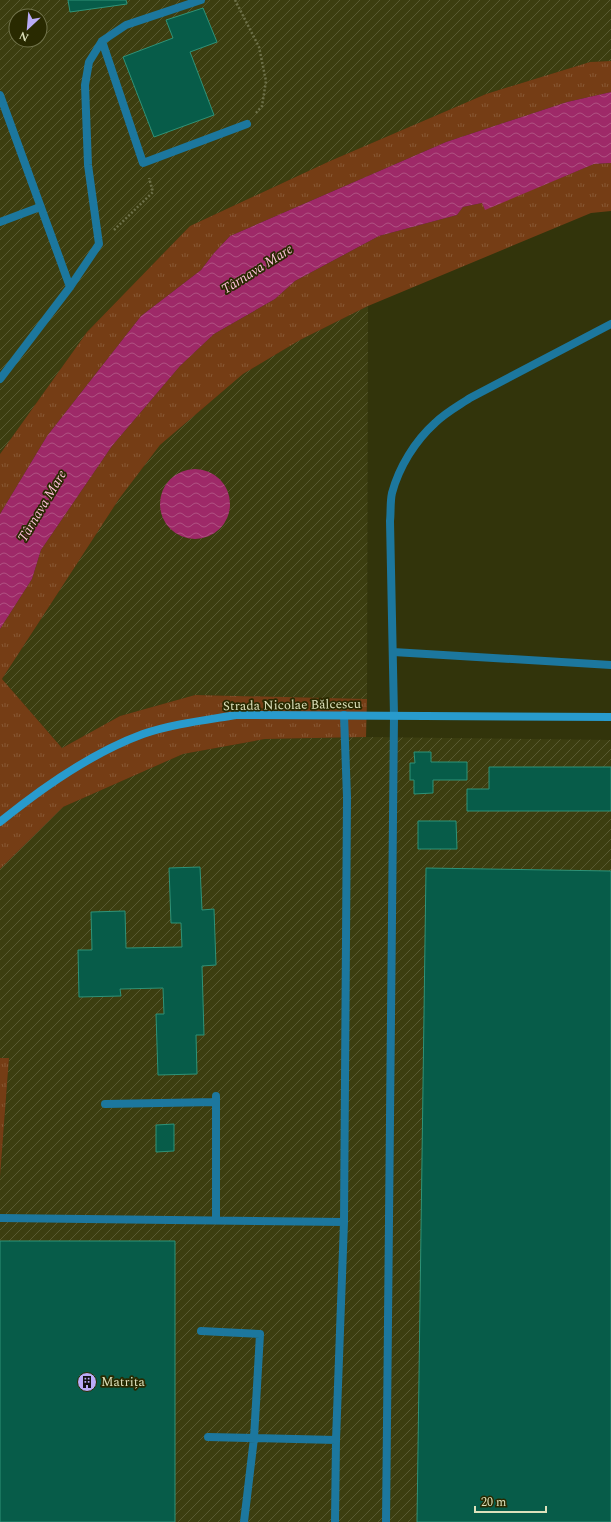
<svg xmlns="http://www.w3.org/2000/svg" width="611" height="1522" viewBox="0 0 611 1522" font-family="Spectral,serif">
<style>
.industrial{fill:url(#industrial-furrows);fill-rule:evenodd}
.grass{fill:url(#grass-tufts)}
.water{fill:url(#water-waves)}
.building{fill:#075c49;stroke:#2e9278}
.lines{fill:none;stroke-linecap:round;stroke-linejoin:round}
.path{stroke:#6d7048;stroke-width:2.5;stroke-dasharray:2 2;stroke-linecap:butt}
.lane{stroke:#1c779e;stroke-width:8}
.secondary{stroke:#289bcd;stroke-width:8}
.labels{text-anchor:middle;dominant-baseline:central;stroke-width:3.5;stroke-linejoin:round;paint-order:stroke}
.street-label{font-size:13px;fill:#dde1bb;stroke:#292a01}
.poi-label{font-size:13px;fill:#dde1bb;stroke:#292a01;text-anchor:start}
.water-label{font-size:14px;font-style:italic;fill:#fcbed8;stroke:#292a01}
</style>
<defs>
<pattern id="industrial-furrows" width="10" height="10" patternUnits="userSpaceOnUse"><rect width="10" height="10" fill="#3c3e10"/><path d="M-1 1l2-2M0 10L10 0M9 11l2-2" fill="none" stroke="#585a31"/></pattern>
<pattern id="grass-tufts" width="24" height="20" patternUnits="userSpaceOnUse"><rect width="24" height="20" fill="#753d15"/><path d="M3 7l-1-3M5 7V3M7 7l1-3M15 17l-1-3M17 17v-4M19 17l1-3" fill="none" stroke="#885935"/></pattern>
<pattern id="water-waves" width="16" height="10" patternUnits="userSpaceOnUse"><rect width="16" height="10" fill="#9e2968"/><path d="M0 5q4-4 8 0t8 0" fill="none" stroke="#af5282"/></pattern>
</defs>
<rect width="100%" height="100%" fill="#32340b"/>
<path class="industrial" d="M0,0H611V61L590,62L486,94L330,161L190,226L87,332L0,454ZM16,16H40V40H16Z
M368,306L367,699L195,695L120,716L62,748L2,679L119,499L160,445L243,374L300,340Z
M366,737L611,740V1522H0V1177L9,1058H0V869L63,807L183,754L265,739Z"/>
<path class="grass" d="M611,61V92L567,102L446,142L230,236L214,253L201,270L141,316L47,436L0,514V454L87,332L190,226L330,161L486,94L590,62Z
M611,163V211L591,213L368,306L300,340L243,374L160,445L119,499L2,679L62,748L120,716L195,695L367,699L366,737L265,739L183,754L63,807L0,869V629L32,579L41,550L112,446L180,366L214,334L275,299L295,281L379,236L457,215L463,207L482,203L485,209L594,164Z
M0,1058H9L0,1177Z"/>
<path class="water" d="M611,92V163L594,164L485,210L482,203L463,207L457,215L379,236L295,281L275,299L214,334L180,366L112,446L41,550L32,579L0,629V514L47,436L141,316L201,270L214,253L230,236L446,142L567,102Z
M160 504a35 35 0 1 1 70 0a35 35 0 1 1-70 0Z"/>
<path class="building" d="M68,0H126L127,4L70,12Z
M203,8L217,42L190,52L214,115L154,137L123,57L173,38L166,20Z
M414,752H431V762H467V780H433V793L414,794V780H410V763H415Z
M489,767H611V811H467V789H489Z
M418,821H456L457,849H418Z
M200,867L202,910L214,909L216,965L202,966L204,1035H196L197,1074L158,1075L156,1014H164L163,988L120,989L121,996L79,997L78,950H92L91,912L125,911L126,948L182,947L181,923H171L169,868Z
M426,868L611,871V1522H417Z
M174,1124V1151L156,1152V1125Z
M0,1241H175V1522H0Z"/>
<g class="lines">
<path class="path" d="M235,0L259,47L266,81L262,106L256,113
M114,230L153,192L149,178"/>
<path class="lane" d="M102,41L143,163L247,124
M0,95L70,287
M0,222L40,207
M0,379L70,287L99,244L88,165L85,85L89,62L102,41L126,25L201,0
M393,652L611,665
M105,1104L216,1102
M0,1218L344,1222
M216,1220V1096
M201,1331L260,1334L254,1438L244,1522
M208,1437L336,1440
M335,1522L336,1440L344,1222L347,797L344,715
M386,1522L394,716L390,521C391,512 390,502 392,493C399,467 415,441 435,423C445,413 458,406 470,398L611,324"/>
<path class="secondary" d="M0,822C43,787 91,753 143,734C172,724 206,720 236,715L611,717"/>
</g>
<defs>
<symbol id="building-disc" viewBox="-11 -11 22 22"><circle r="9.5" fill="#b9abf7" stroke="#292a01"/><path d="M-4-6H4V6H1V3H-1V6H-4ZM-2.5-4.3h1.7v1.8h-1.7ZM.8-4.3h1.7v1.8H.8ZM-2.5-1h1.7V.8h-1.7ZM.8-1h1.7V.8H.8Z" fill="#111"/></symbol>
</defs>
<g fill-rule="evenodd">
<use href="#building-disc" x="76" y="1371" width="22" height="22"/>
</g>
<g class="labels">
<g class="street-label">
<text transform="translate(292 705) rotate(-1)">Strada Nicolae Bălcescu</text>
</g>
<g class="poi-label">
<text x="101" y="1382">Matrița</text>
</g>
<g class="water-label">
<text transform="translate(257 269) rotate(-32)">Târnava Mare</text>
<text transform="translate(42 506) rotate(-59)">Târnava Mare</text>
</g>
</g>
<g transform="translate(28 28) rotate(206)"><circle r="19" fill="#292a01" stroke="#71734b"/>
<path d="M0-3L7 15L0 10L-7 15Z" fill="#b9abf7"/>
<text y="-6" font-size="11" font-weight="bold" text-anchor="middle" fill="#dde1bb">N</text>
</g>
<path d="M475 1506v6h71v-6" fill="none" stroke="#dde1bb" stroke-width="2"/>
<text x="481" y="1506" font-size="12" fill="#dde1bb" stroke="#292a01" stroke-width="3" paint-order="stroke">20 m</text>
</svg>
